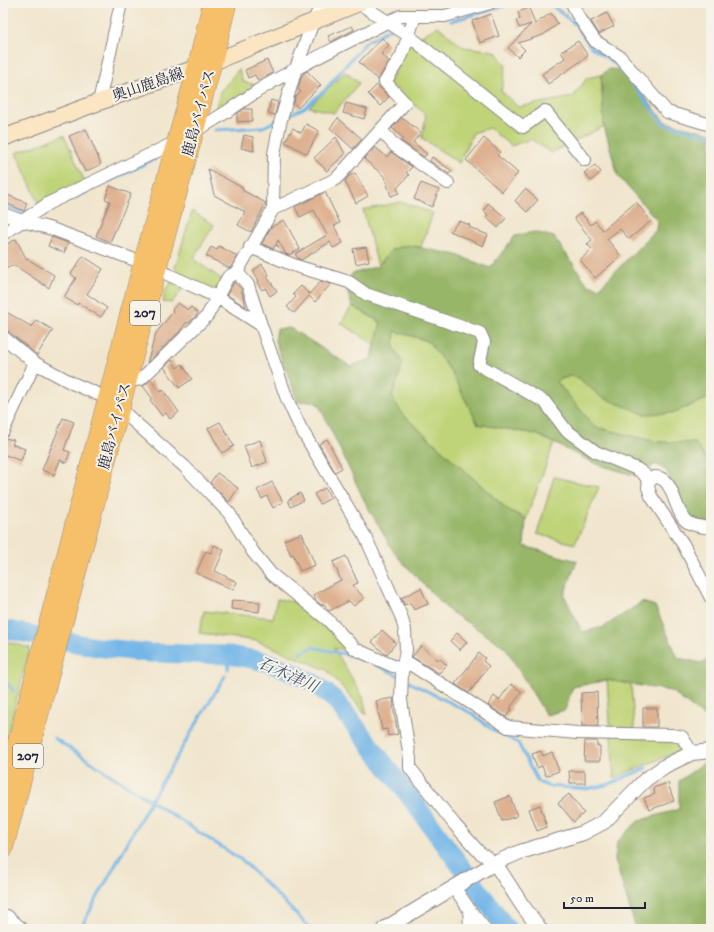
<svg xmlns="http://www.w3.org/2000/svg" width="714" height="932" viewBox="0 0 714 932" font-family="'IM FELL DW Pica','Noto Serif JP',serif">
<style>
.green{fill:#bfd478;stroke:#707b5a}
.forest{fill:#97b668;stroke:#5c6c52}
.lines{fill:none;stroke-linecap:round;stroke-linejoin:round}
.stream{stroke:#73b6e8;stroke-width:3}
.river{stroke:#73b6e8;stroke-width:19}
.building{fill:#deb190}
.minor-casing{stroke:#8a8484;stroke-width:14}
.tertiary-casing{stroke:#8a8484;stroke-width:16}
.secondary-casing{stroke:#8a8484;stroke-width:18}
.trunk-casing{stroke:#8a8484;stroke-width:20}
.minor{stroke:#fff;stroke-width:12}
.tertiary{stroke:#fff;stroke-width:14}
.secondary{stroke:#fbe6c4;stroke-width:16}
.trunk{stroke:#f6c06b;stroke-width:19}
.labels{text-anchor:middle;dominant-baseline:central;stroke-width:4;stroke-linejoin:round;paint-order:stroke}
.shield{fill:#f7f3e8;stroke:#62616f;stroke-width:1}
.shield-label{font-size:14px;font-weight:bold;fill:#22223b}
.street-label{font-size:15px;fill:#22223b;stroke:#f7f3e8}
.water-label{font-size:16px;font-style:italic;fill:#3e5678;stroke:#f7f3e8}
</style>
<rect width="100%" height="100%" fill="#f7f3e8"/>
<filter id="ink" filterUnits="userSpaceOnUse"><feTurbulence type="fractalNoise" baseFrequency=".025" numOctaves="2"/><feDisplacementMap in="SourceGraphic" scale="8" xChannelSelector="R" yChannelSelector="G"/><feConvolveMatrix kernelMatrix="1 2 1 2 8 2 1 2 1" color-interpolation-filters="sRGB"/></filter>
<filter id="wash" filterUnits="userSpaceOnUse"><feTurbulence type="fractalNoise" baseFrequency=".012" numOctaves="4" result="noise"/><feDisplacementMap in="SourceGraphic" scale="16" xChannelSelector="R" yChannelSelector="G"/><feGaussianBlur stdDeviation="0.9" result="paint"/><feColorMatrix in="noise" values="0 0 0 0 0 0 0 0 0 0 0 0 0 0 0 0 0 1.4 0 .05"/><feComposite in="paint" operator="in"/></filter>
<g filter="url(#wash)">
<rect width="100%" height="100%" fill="#f1e6cd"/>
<path class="green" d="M438,26L463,47L495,51L506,66L501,91L518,107L573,97L587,78L601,75L604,126L551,153L531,139L511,146L489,128L473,133L459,163L422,138L426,115L389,83L408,44Z
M239,69L243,82L258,85L214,117L220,92Z
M345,72L359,83L334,113L309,107Z
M64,135L85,182L39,204L16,153Z
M401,202L433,213L421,247C397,243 393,248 378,266L363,210Z
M192,211L214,225L193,259L223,280L211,302L183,288L172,303L163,302L166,288L180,274L175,268Z
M352,306L395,331L428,341L450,370L478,424L536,434L554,443L526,519L507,509L402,414L392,397L403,363L341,323Z
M570,376L579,378L601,397L672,413L709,398L711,400V466L695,443L657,442L595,427L556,381Z
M554,477L599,487L575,544L537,534Z
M277,599L302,603L357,652L334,648L363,697L367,715L327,670L257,641L199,633L204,611L273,618Z
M3,641L30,648L3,752Z
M607,680L631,684L635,737L676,738L682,750L614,778Z"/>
<path class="forest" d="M609,69L623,70L665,122L711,133V400L709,398L672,413L644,414L601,397L579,378L570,376L556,381L595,427L657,442L695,443L711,466V533L688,526L667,471L656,464L637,476L596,464L536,434L478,424L450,370L428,341L395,331L394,348L403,363L392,397L402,414L507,509L526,519L524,546L577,561L564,595L582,632L604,627L642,602L655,606L678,658L701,663L711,658V718L703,716L671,691L607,680L573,687L565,710L546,715L505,647L448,610L395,554L365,502L319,405L313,401L298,402L275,341L277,329L290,328L350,366L371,359L381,322L352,306L346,288L352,274L378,266L391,250L407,245L457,255L490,268L515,236L534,232L554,237L588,285L599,288L656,230L657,220L618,176L604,126L601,75Z
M705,762L711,766V929H636L615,860L617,842L638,821L679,809V781Z"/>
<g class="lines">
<path class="stream" d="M549,3L575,24L591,47L617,65L664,124L711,136
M451,21L515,3
M285,117L304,108L324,91L366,42L391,28
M215,130L263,127L276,121
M3,205L27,214
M47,211L155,159
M300,654L312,647L349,655L372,663L399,676
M228,669L230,655
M288,670L292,662
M3,679L14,691
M405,680L473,714L491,729L518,743L538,782L548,786L586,789L607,785L646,768
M54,738L243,861L311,929
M80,929L151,800L225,676"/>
<path class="river" d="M3,629L96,647L149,653L230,655L266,662L288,670L315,684L335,700L407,793L507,929"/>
</g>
<g id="blocks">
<path class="building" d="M529,8L535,24L551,13L558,24L543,35L518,43L525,50L518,57L508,48L531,24L519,28L516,20L520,19L518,12Z
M607,13L614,26L599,34L591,21Z
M491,14L499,36L480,43L472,21Z
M352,26L354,30L331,42L328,36Z
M382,38L389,45L381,54L389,61L378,80L359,62Z
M578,41L588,56L548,84L542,74L565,58L561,52Z
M267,60L273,73L258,81L255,75L248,78L245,70Z
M307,71L321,85L298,108L294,103L295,97L301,92L298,89L302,75Z
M377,85L389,97L380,106L368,94Z
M271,100L278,102L275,115L268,113Z
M346,103L367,109L364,119L343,113Z
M244,109H252V121L237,122V114Z
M338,118L362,139L353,149L330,128Z
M401,118L405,120L421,133L413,142L427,154L424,157L401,141L403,138L392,128Z
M306,124L319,131L307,154L285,142L293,128L301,133Z
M86,129L101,164L85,172L69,136Z
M244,135L253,137L254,151L241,148Z
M336,137L345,154L327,171L314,158Z
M484,138L500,152L497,155L518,173L502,192L466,160Z
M375,147L387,157L391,152L412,167L406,173L409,175L397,188L399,193L391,196L384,176L364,159Z
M432,157L452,171L449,174L430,161Z
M595,165L601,172L591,181L584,173Z
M208,169L243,188L242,190L266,203L251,232L238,225L245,212L214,195Z
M355,173L368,196L356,203L345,181L349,176Z
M421,183L439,190L432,207L414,199Z
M110,186L131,194L110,242L96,236L110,201L105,199Z
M525,189L538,200L527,212L515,201Z
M325,192L340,223L334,226L343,243L333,248L330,242L301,260L299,259L295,254L327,235L314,210L300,217L295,207Z
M3,193L27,203L24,211L3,202Z
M636,202L651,221L629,239L620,229L607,239L621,256L595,278L580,260L592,249L587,244L592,240L574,218L581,213L591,225L595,221L603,230Z
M488,203L506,218L498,228L486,217L488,215L484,211Z
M284,220L300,249L289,255L286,254L278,240L276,244L279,247L275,245L273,249L262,244L271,227Z
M459,221L470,225L469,227L488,235L483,246L450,231Z
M52,237L68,243L64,253L48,246Z
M16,239L26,258L54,275L49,288L14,265L3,270V246Z
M219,246L237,256L231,267L229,268L206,256L211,247L217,250Z
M366,247L369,261L356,264L353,249Z
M83,256L103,269L87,294L107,308L101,317L78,303L77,305L64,297L76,278L71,274Z
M262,264L269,275L267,277L277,291L270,296L265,288L262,290L257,283L259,281L253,271Z
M321,281L331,284L315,302L309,296L294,313L287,307L296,297L293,294L301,286L309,294Z
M234,282L241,289L246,307L227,295Z
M178,303L188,310L191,307L198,313L194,318L188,323L187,322L180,331L147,363L156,333L173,312L172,310Z
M3,310L32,327L36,320L53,330L37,355L8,331L3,330Z
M172,360L177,368L182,364L192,379L179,388L164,367Z
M151,380L160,392L163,390L179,412L170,419L166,413L162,416L150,400L152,398L143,386Z
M63,418L74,422L64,450L70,452L66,463L60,460L54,475L42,470Z
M220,422L234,446L222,453L208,428Z
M5,438L14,440L12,444L25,449L21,461L3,454V444Z
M327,439L342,468L335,472L319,444Z
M260,440L267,462L252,468L244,446Z
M217,473L238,488L229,502L210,483Z
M272,482L283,502L273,508L267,496L262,499L257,490Z
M325,488L331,498L320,504L314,494Z
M300,493L304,500L291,507L288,500Z
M302,533L315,565L300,571L293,554L291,555L284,540Z
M214,545L224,550L215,571L237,582L233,590L196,573L206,551L211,553Z
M346,556L358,583L353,585L364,598L354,606L349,601L329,611L324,604L321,605L316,601L313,595L341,580L333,562Z
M421,588L428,604L414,610L410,603L404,605L401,598Z
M232,600L260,602L259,612L231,609Z
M382,630L396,643L386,655L372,642Z
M457,633L467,642L460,650L450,641Z
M421,646L438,660L439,658L447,665L439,673L412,657Z
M479,653L485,658L483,661L489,666L469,693L455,684Z
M511,684L522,692L510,708L512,709L506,717L488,705L494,696L499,700Z
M597,692L598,726H582L581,693Z
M393,698L394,707H393L398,734L388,736L387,729L382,730L376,701Z
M643,708H657V727H643Z
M585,741H597V746H600V761H584Z
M541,751L543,756L552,752L559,771L546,776L542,766L537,768L532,754Z
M569,771H585V783H570Z
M668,783L674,801L649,810L644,798L655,794L653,788Z
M569,794L584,813L574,822L558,803Z
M510,796L517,816L502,821L495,802Z
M540,805L547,827L537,831L529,809Z"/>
</g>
</g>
<g filter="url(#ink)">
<use href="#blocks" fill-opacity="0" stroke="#8a8484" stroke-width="1"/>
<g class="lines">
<defs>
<path id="minor" d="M359,3L409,36L523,127L545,111L585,160
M572,3L577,14L595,41L620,57L667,112L711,125
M99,102L121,3
M381,130L395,146L448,183
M194,131C221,118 242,100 267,85C306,62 346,43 387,22L401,16H445L490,3
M273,209L336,179L405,103L385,82L402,55L415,16
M3,214L22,221L52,229L143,263L217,297L261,325L287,399L300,427L366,538L401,616L405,630L406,650L402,673L401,700L410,759V768L455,825L479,852L495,863
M3,234L49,203L176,142
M250,247L296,266L349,282L366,294L480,333L484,342L479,365L545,402L566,430L596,452L637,469L644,474L649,482
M237,272L248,285L261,325
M3,337L35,363L72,383L107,398
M127,382L141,379L207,316L228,277L237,272L273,209L274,154L280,123L296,68L313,22L322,3
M120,408L130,418L185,467L229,513L253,552L271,574L328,620L355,649L393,666L402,667
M3,431L35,363
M711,528C704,527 695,526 689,523C673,515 676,476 654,477L649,482L648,487L651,496L683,544L711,598
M404,660L508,727L577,733L672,735L682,737L692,753
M454,887L469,909L470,929
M469,909L485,929
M4,929L7,916L22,929"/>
<path id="tertiary" d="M495,863L522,905L540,929
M384,929L495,863L520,852L583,833L604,822L645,780L665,766L692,753L711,751"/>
<path id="secondary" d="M3,138L99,102L213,62L359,3"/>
<path id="trunk" d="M3,797L143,263L197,68L212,3
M3,850C55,657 105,464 156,271C180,182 206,93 227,3"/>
</defs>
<use href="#minor" class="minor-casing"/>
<use href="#tertiary" class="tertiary-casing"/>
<use href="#secondary" class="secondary-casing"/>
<use href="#trunk" class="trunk-casing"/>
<use href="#minor" class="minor"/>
<use href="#tertiary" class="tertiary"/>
<use href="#secondary" class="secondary"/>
<use href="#trunk" class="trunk"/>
</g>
</g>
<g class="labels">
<g class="shield">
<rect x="130" y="301" width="30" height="24" rx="3"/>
<rect x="13" y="744" width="30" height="24" rx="3"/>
</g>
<g class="shield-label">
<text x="145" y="313">207</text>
<text x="28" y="756">207</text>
</g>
<g class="street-label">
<text transform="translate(148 85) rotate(-19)">奥山鹿島線</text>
<text transform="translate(199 113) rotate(-75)">鹿島バイパス</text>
<text transform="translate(115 426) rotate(-75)">鹿島バイパス</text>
</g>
<g class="water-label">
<text transform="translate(288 675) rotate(24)">石木津川</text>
</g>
</g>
<rect width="714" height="932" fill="none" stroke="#f7f3e8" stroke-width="16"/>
<path d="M564 902v6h81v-6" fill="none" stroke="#22223b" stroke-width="2"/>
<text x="570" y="902" font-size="12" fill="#22223b" stroke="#f7f3e8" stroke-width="3" paint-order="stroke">50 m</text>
</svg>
